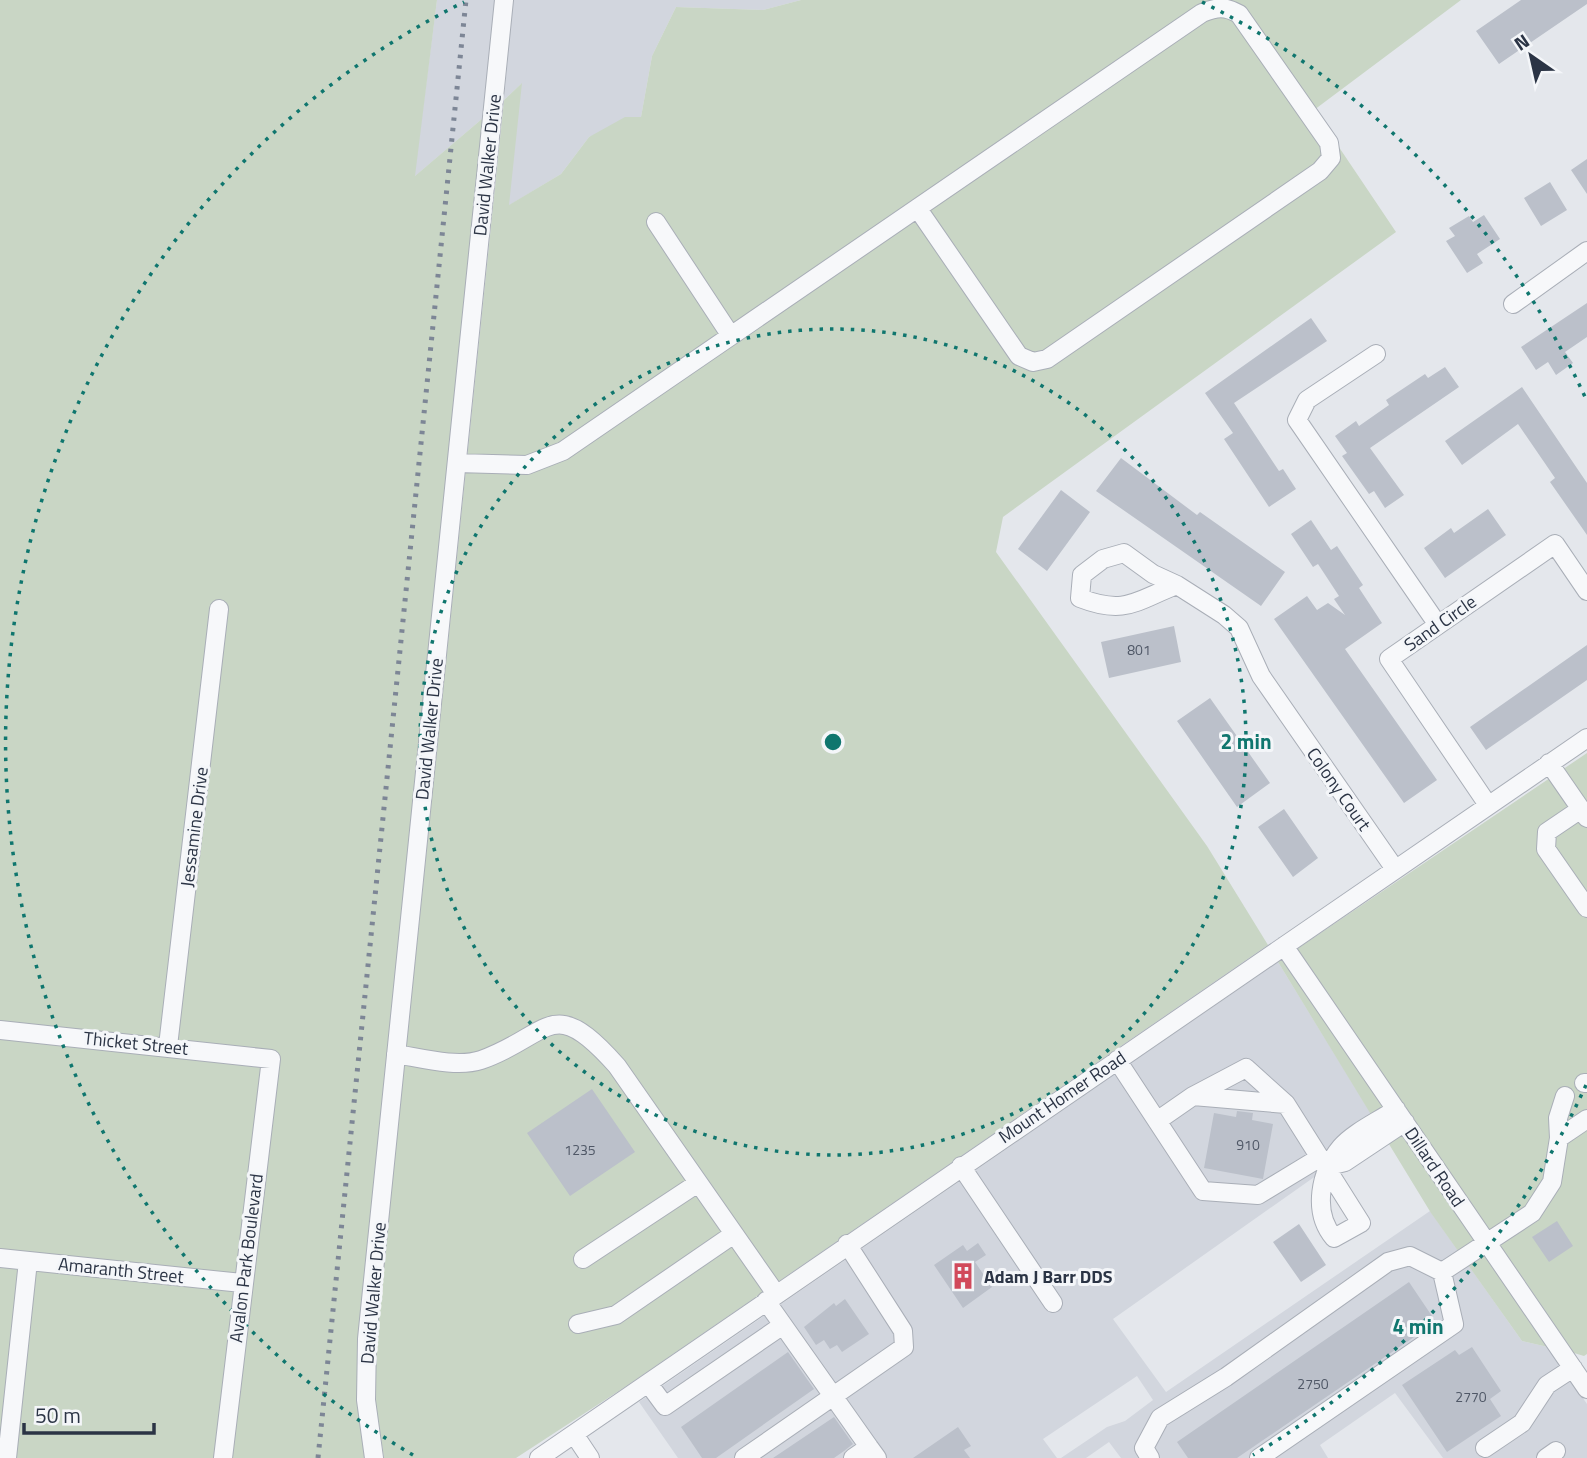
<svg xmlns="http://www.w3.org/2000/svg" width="1587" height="1458" viewBox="0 0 1587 1458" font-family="'Titillium Web',sans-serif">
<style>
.built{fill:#d2d6de}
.green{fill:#c9d6c5}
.building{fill:#bbc0ca}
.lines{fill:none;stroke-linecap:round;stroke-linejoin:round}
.minor-casing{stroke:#a9aeb7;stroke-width:20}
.minor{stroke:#f7f8fa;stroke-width:18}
.rail{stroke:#7d8696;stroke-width:5;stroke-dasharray:3.5 7;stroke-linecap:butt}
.ring{fill:none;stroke:#0f766e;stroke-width:3.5;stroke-dasharray:3.5 7}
.labels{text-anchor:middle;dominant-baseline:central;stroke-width:6;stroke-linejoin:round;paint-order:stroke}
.number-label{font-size:14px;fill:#4f5766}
.street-label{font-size:18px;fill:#2b3445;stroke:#f4f6f9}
.poi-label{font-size:18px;font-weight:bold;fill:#2b3445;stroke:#f4f6f9;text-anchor:start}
.centre{fill:#0f766e;stroke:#f4f6f9;stroke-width:3.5}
.ring-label{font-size:21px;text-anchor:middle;font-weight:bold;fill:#0f766e;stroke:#f4f6f9;stroke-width:6;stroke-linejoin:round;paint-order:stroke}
</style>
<rect width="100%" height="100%" fill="#e4e7ec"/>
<path class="built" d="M437,0H495L483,118L414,177Z
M513,0H801L763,10L676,7L652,56L641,117L589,137L561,174L508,206L521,84L504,100Z
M1278,962L1381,1130L1113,1319L1166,1392L1430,1211L1522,1341L1548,1347L1587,1404V1458H1443L1395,1393L1320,1445L1328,1458H1121L1109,1442L1086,1458H1061L1107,1427L1125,1421L1153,1400L1137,1376L1043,1439L1057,1458H678L639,1402Z"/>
<path class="green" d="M0,0H437L415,176L483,118L358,1337L357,1398L365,1458H0Z
M801,0H1461L1314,110L1396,232L1003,517L996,552L1207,846L1268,945L628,1385L516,1458H384L375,1400L376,1341L504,100L522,83L509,205L561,174L589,137L625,117H641L652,56L676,7L763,10Z
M1587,753V1354L1584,1356L1574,1353L1297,949Z
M1282,959L1548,1347L1522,1341L1431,1213L1278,962Z"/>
<path class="building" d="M1521,0H1587V4L1499,64L1476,31Z
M1587,159V194L1571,170Z
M1550,182L1567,210L1541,226L1524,198Z
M1484,215L1500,239L1477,254L1483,263L1467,273L1446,241L1455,236L1449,228L1469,216L1473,222Z
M1587,303V337L1565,352L1573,363L1556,375L1548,362L1536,370L1521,347Z
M1311,318L1327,341L1234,403L1279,471L1283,469L1296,489L1269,507L1224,439L1233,433L1205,393Z
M1445,367L1459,387L1370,448L1404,495L1385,508L1374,491L1369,494L1342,456L1347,453L1335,436L1356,421L1359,426L1389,405L1386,400L1425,374L1428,378Z
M1522,387L1587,483V535L1550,482L1555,478L1518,424L1462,465L1445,441Z
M1121,458L1197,515L1200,512L1285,572L1261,606L1096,491Z
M1061,490L1090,512L1047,571L1018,549Z
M1488,509L1506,535L1445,578L1424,548L1451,528L1454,533Z
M1311,520L1331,550L1337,546L1363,585L1359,588L1382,623L1345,649L1437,780L1404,803L1274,619L1307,596L1317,610L1328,603L1345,615L1334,599L1339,596L1318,564L1313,567L1291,534Z
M1174,626L1181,662L1109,678L1101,642Z
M1587,645V680L1486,750L1470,727Z
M1210,698L1270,783L1237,807L1177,721Z
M1284,809L1318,858L1293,877L1258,827Z
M592,1089L635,1152L570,1196L527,1133Z
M1237,1111L1253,1113L1252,1120L1273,1124L1263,1179L1204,1168L1214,1113L1236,1117Z
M1557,1221L1573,1246L1549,1262L1532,1237Z
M1299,1224L1326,1265L1301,1282L1273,1242Z
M978,1243L986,1255L975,1262L992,1287L963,1308L934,1265L963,1245L967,1251Z
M1409,1282L1436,1322L1237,1458H1188L1177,1442Z
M845,1299L869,1334L842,1352L837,1345L830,1349L824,1340L816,1345L804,1327L834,1303L836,1306Z
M1472,1347L1501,1391L1490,1399L1501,1416L1447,1452L1402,1385L1455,1350L1459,1355Z
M788,1352L814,1389L716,1458H702L681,1427Z
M834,1417L853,1444L844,1451L834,1458H773Z
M958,1427L971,1446L964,1450L970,1458H913Z"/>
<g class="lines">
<defs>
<path id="minor" d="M656,222L731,336
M1513,304L1587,251
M1376,354L1307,400L1297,420L1438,625
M457,463L527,465L563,451L1202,13C1217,7 1225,6 1239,14L1329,143L1331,158L1320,171L1047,359L1033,362L1019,356L918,209
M1177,585C1137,600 1126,616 1080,598L1082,575L1103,559L1124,553L1153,574L1177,585L1224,615L1239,628L1261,676L1395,869
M1549,763L1587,818
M1488,805L1389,659L1555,544L1587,591
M1581,809L1547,832L1546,849L1587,908
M1284,946L1587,1389
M0,1030L271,1059L223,1458
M168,1046L219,609
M396,1054C421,1058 457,1068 481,1060C550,1036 551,991 617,1066L776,1294
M1117,1060L1203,1191L1258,1195L1319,1158
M1584,1083H1587
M1193,1096L1286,1104
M1157,1121L1193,1096L1246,1068L1286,1104L1361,1223L1334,1238C1312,1212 1320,1172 1341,1147C1354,1132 1379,1121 1396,1109
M1559,1138L1558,1118L1565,1096
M961,1166L1053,1303
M1329,1166L1345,1162L1405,1122
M0,1258L242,1283
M583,1259L698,1183
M1442,1272L1532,1213L1552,1182L1559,1138L1587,1119
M766,1301L869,1447
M578,1324L616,1315L734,1234
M648,1383L665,1406L783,1325
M574,1434L590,1458
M1485,1448L1522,1423L1547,1385L1573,1368
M7,1458L28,1261
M374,1458L366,1400L367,1339L504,0
M539,1458L1587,738
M744,1458L904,1347L903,1331L847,1244
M853,1458L869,1447L877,1458
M1150,1458L1144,1448L1160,1418L1226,1377L1388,1262L1410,1256L1442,1272
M1259,1458L1454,1324L1442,1272
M1546,1458L1556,1451"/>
</defs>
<use href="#minor" class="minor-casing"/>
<use href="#minor" class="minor"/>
<path class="rail" d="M318,1458L466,0"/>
</g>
<g class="ring">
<circle cx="833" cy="742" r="413"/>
<path d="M1586 1085A827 827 0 0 1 1253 1455M413 1455A827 827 0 0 1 464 2M1202 2A827 827 0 0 1 1586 399"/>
</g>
<defs>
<symbol id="building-bare" viewBox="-9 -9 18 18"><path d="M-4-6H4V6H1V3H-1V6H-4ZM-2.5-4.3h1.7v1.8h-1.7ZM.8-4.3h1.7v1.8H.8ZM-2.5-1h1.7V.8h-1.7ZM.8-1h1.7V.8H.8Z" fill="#d1495b" stroke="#f4f6f9" stroke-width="2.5" paint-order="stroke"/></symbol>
</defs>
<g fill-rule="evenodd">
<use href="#building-bare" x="944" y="1257" width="38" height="38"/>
</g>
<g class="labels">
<g class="number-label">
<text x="1139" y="649">801</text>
<text x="1248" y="1144">910</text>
<text x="580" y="1149">1235</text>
<text x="1313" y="1383">2750</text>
<text x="1471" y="1396">2770</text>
</g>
<g class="street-label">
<text transform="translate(487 165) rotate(-84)">David Walker Drive</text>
<text transform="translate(1440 623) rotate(-35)">Sand Circle</text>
<text transform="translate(429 729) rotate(-84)">David Walker Drive</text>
<text transform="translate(1339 789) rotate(55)">Colony Court</text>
<text transform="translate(194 827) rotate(-83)">Jessamine Drive</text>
<text transform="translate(136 1043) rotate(6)">Thicket Street</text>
<text transform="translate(1062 1097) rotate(-34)">Mount Homer Road</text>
<text transform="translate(1435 1167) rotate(56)">Dillard Road</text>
<text transform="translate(246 1258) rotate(-83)">Avalon Park Boulevard</text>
<text transform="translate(121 1270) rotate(6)">Amaranth Street</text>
<text transform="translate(373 1293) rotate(-85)">David Walker Drive</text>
</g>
<g class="poi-label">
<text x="984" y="1276">Adam J Barr DDS</text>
</g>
</g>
<circle cx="833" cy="742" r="10" class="centre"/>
<g class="ring-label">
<text x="1246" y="749">2 min</text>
<text x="1418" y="1334">4 min</text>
</g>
<g transform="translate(1531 56) rotate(326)" stroke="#f4f6f9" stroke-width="5" paint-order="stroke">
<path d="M0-5L12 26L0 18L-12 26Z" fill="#2b3445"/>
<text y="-10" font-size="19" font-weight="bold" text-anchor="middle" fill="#2b3445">N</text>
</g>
<path d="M24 1423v10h130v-10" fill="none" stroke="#2b3445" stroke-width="3.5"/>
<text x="35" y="1423" font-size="21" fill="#2b3445" stroke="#f4f6f9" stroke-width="5" paint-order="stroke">50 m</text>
</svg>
